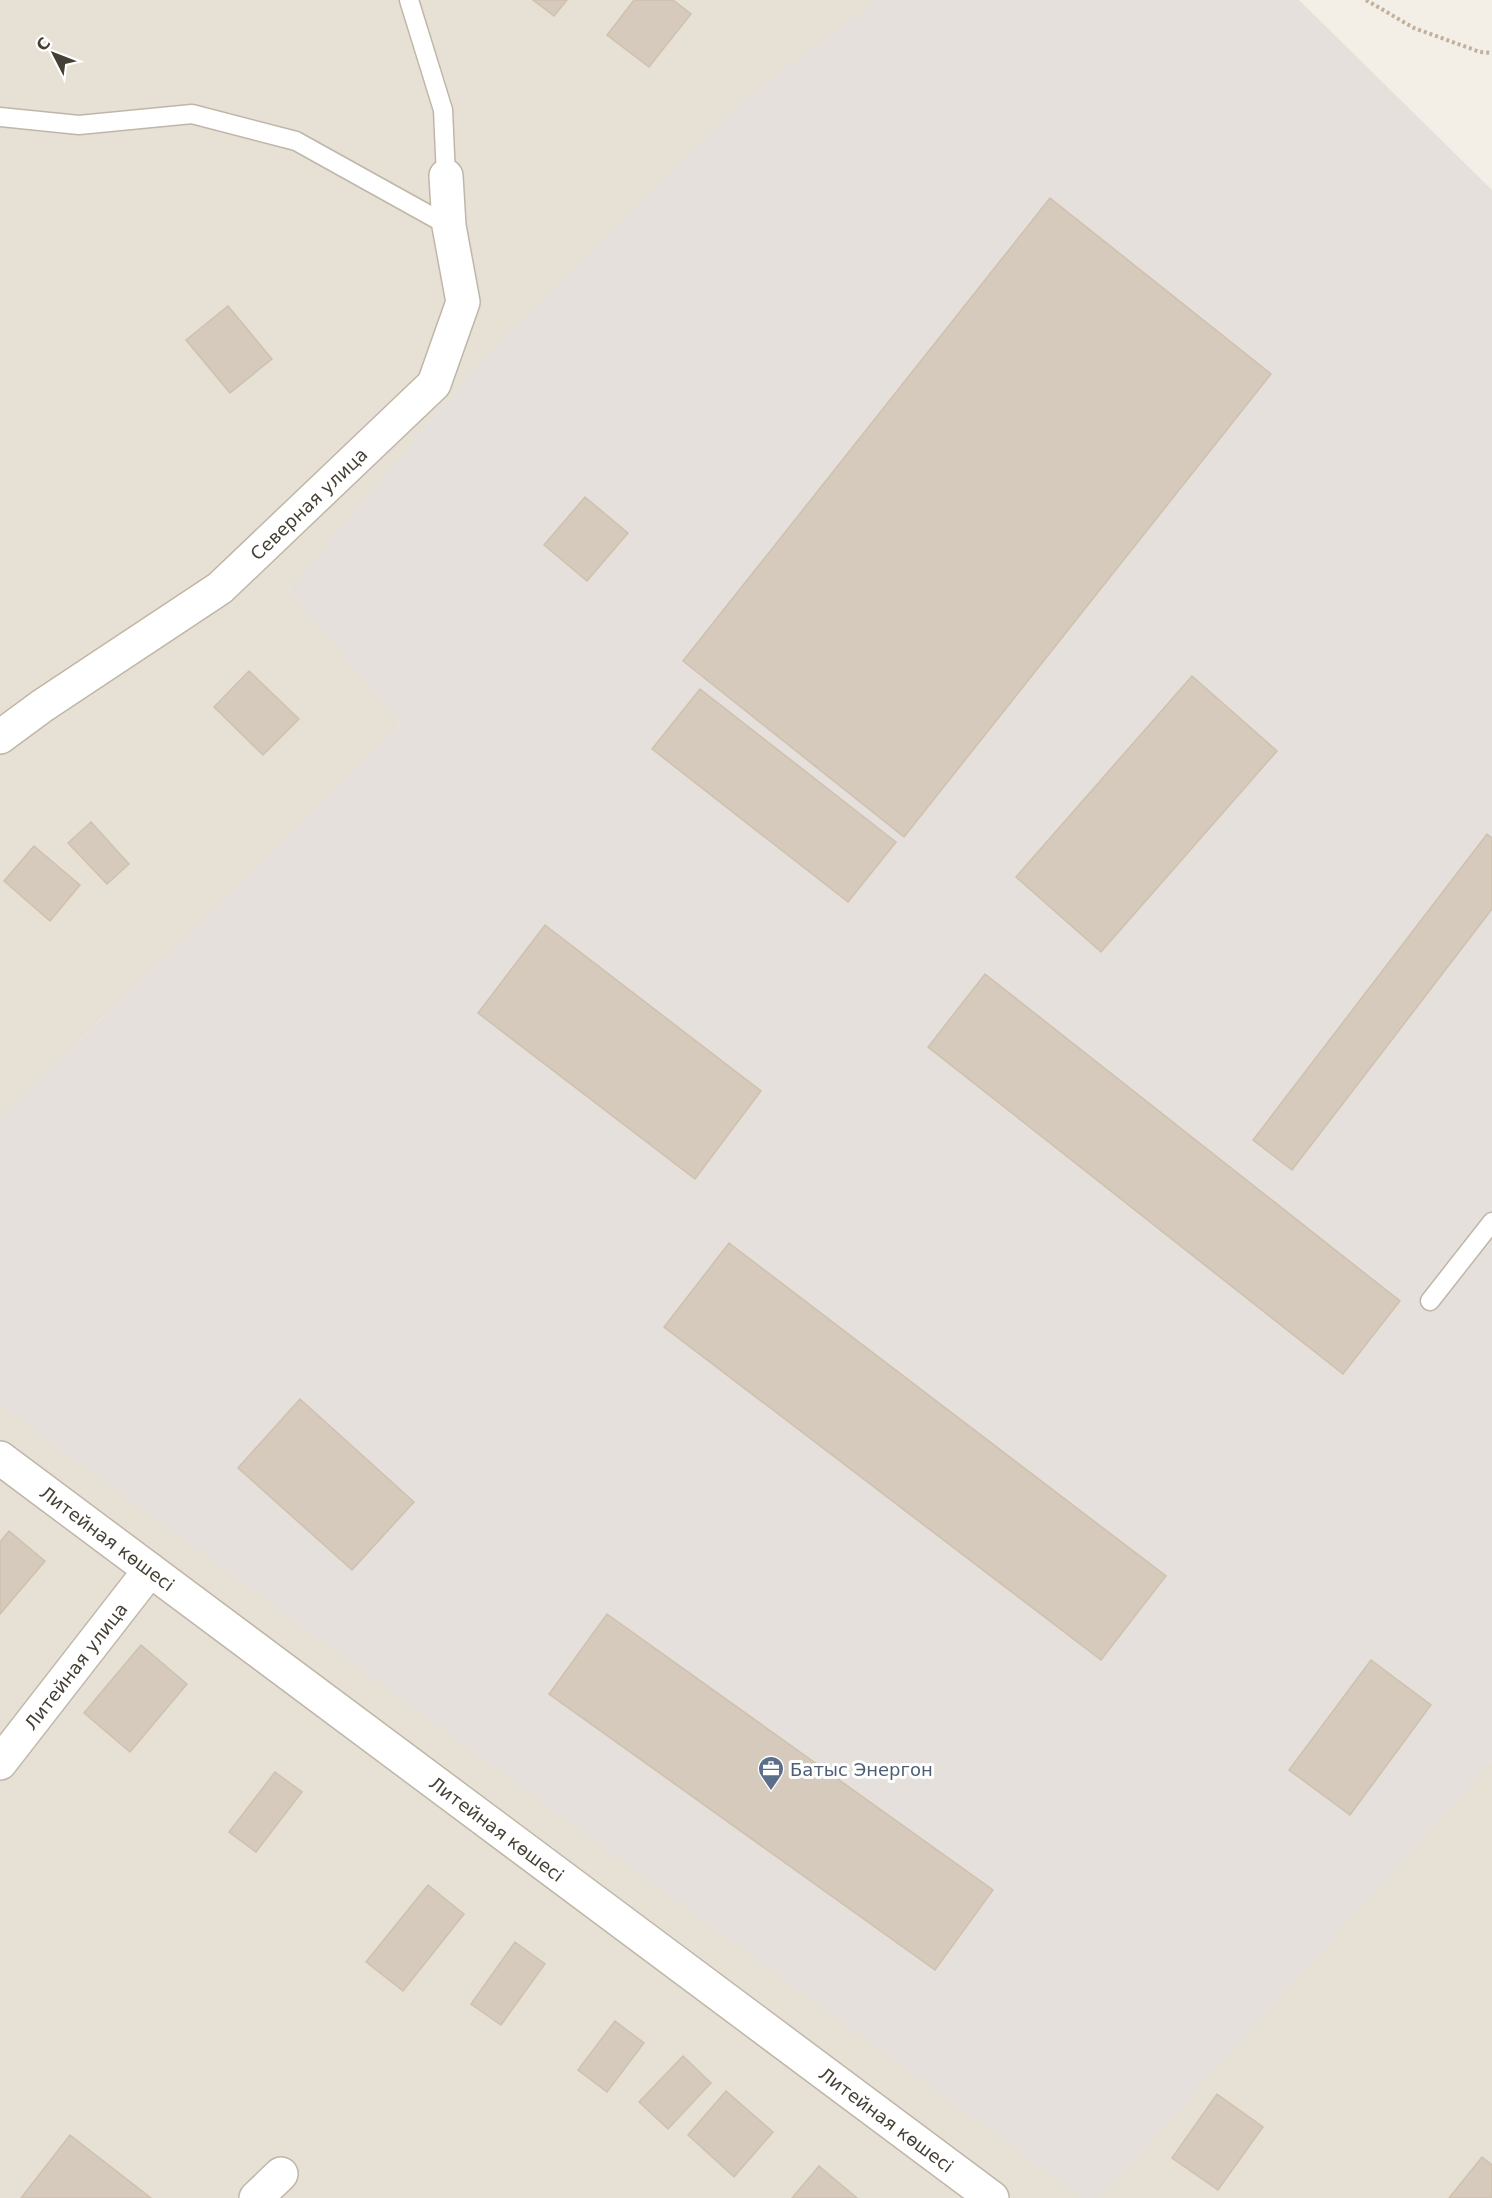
<svg xmlns="http://www.w3.org/2000/svg" width="1492" height="2198" viewBox="0 0 1492 2198" font-family="'DejaVu Sans',sans-serif">
<style>
.residential{fill:#e7e0d4}
.industrial{fill:#e5e0db}
.building{fill:#d5cabb;stroke:#d0c1ae;stroke-width:1.5}
.lines{fill:none;stroke-linecap:round;stroke-linejoin:round}
.service-casing{stroke:#bfb6a8;stroke-width:21}
.minor-casing{stroke:#bfb6a8;stroke-width:36}
.tertiary-casing{stroke:#bfb6a8;stroke-width:36}
.path{stroke:#c1b199;stroke-width:4;stroke-dasharray:3 3;stroke-linecap:butt}
.service{stroke:#fff;stroke-width:18}
.minor{stroke:#fff;stroke-width:33}
.tertiary{stroke:#fff;stroke-width:33}
.labels{text-anchor:middle;dominant-baseline:central;stroke-width:6;stroke-linejoin:round;paint-order:stroke}
.street-label{font-size:18px;fill:#463f35;stroke:#fff}
.service-label{font-size:18px;fill:#4e5e75;stroke:#fff;text-anchor:start}
</style>
<rect width="100%" height="100%" fill="#f3efe6"/>
<path class="residential" d="M0,0H877L749,96L498,341L288,590L401,725L0,1118Z
M0,1405L1082,2198H0Z
M1492,1761V2198H1100Z"/>
<path class="industrial" d="M877,0H1299L1492,190V1761L1100,2198H1082L0,1405V1118L401,725L288,590L498,341L749,95Z"/>
<path class="building" d="M533,0H567L554,16Z
M634,0H673L691,14L649,67L607,35Z
M1050,198L1271,374L904,837L683,661Z
M228,306L272,359L230,393L186,340Z
M585,497L628,533L587,581L544,545Z
M249,671L299,719L263,755L214,707Z
M1192,676L1277,751L1101,952L1016,877Z
M700,689L896,842L848,902L652,749Z
M91,822L129,864L107,884L68,843Z
M1487,834L1492,838V909L1292,1170L1253,1140Z
M34,846L80,885L50,921L4,881Z
M545,925L761,1091L695,1179L478,1013Z
M985,974L1400,1301L1343,1374L928,1047Z
M729,1243L1166,1576L1101,1660L664,1327Z
M300,1399L414,1502L352,1570L238,1468Z
M9,1531L45,1561L0,1614V1542Z
M607,1614L993,1890L935,1970L549,1694Z
M141,1645L187,1684L130,1752L84,1713Z
M1371,1660L1431,1705L1350,1815L1289,1770Z
M275,1772L302,1792L256,1852L229,1832Z
M428,1885L464,1914L403,1991L366,1962Z
M515,1942L545,1964L501,2025L471,2004Z
M615,2021L644,2043L607,2092L578,2070Z
M683,2056L711,2083L668,2129L639,2102Z
M726,2091L773,2132L734,2177L688,2135Z
M1217,2094L1263,2127L1218,2190L1172,2158Z
M70,2135L151,2198H21Z
M1482,2157L1492,2165V2198H1449Z
M819,2166L857,2198H792Z"/>
<g class="lines">
<defs>
<path id="service" d="M409,0L443,110L446,176
M0,117L79,125L192,114L296,141L449,226
M1430,1301L1492,1222"/>
<g id="minor">
<path id="s1" d="M0,737L42,706L220,588L434,384L463,302L449,226L446,176"/>
<path id="s2" d="M0,1763L150,1570"/>
<path d="M256,2198L281,2174"/>
</g>
<g id="tertiary">
<path id="s3" d="M0,1458L992,2198"/>
</g>
</defs>
<use href="#service" class="service-casing"/>
<use href="#minor" class="minor-casing"/>
<use href="#tertiary" class="tertiary-casing"/>
<path class="path" d="M1366,0L1414,28L1480,52L1492,53"/>
<use href="#service" class="service"/>
<use href="#minor" class="minor"/>
<use href="#tertiary" class="tertiary"/>
</g>
<defs>
<symbol id="office-pin" viewBox="-11 -11 22 30"><path d="M0 17L-7.5 6A9.5 9.5 0 1 1 7.5 6Z" fill="#5c6f8a" stroke="#fff"/><path d="M-6-3h4V-5.5h4V-3h4V5H-6ZM-1-4.5V-3h2v-1.5ZM-6 0V1H6V0Z" fill="#fff"/></symbol>
</defs>
<g fill-rule="evenodd">
<use href="#office-pin" x="756" y="1754" width="30" height="40"/>
</g>
<g class="labels">
<g class="street-label">
<text stroke="none"><textPath href="#s1" startOffset="388">Северная улица</textPath></text>
<text stroke="none"><textPath href="#s3" startOffset="134">Литейная көшесі</textPath></text>
<text stroke="none"><textPath href="#s2" startOffset="123">Литейная улица</textPath></text>
<text stroke="none"><textPath href="#s3" startOffset="620">Литейная көшесі</textPath></text>
<text stroke="none"><textPath href="#s3" startOffset="1106">Литейная көшесі</textPath></text>
</g>
<g class="service-label">
<text x="790" y="1769">Батыс Энергон</text>
</g>
</g>
<g transform="translate(54 54) rotate(312)" stroke="#ffffff" stroke-width="4.5" paint-order="stroke">
<path d="M0-4.5L10 22L0 15L-10 22Z" fill="#463f35"/>
<text y="-9" font-size="16" font-weight="bold" text-anchor="middle" fill="#463f35">С</text>
</g>
</svg>
